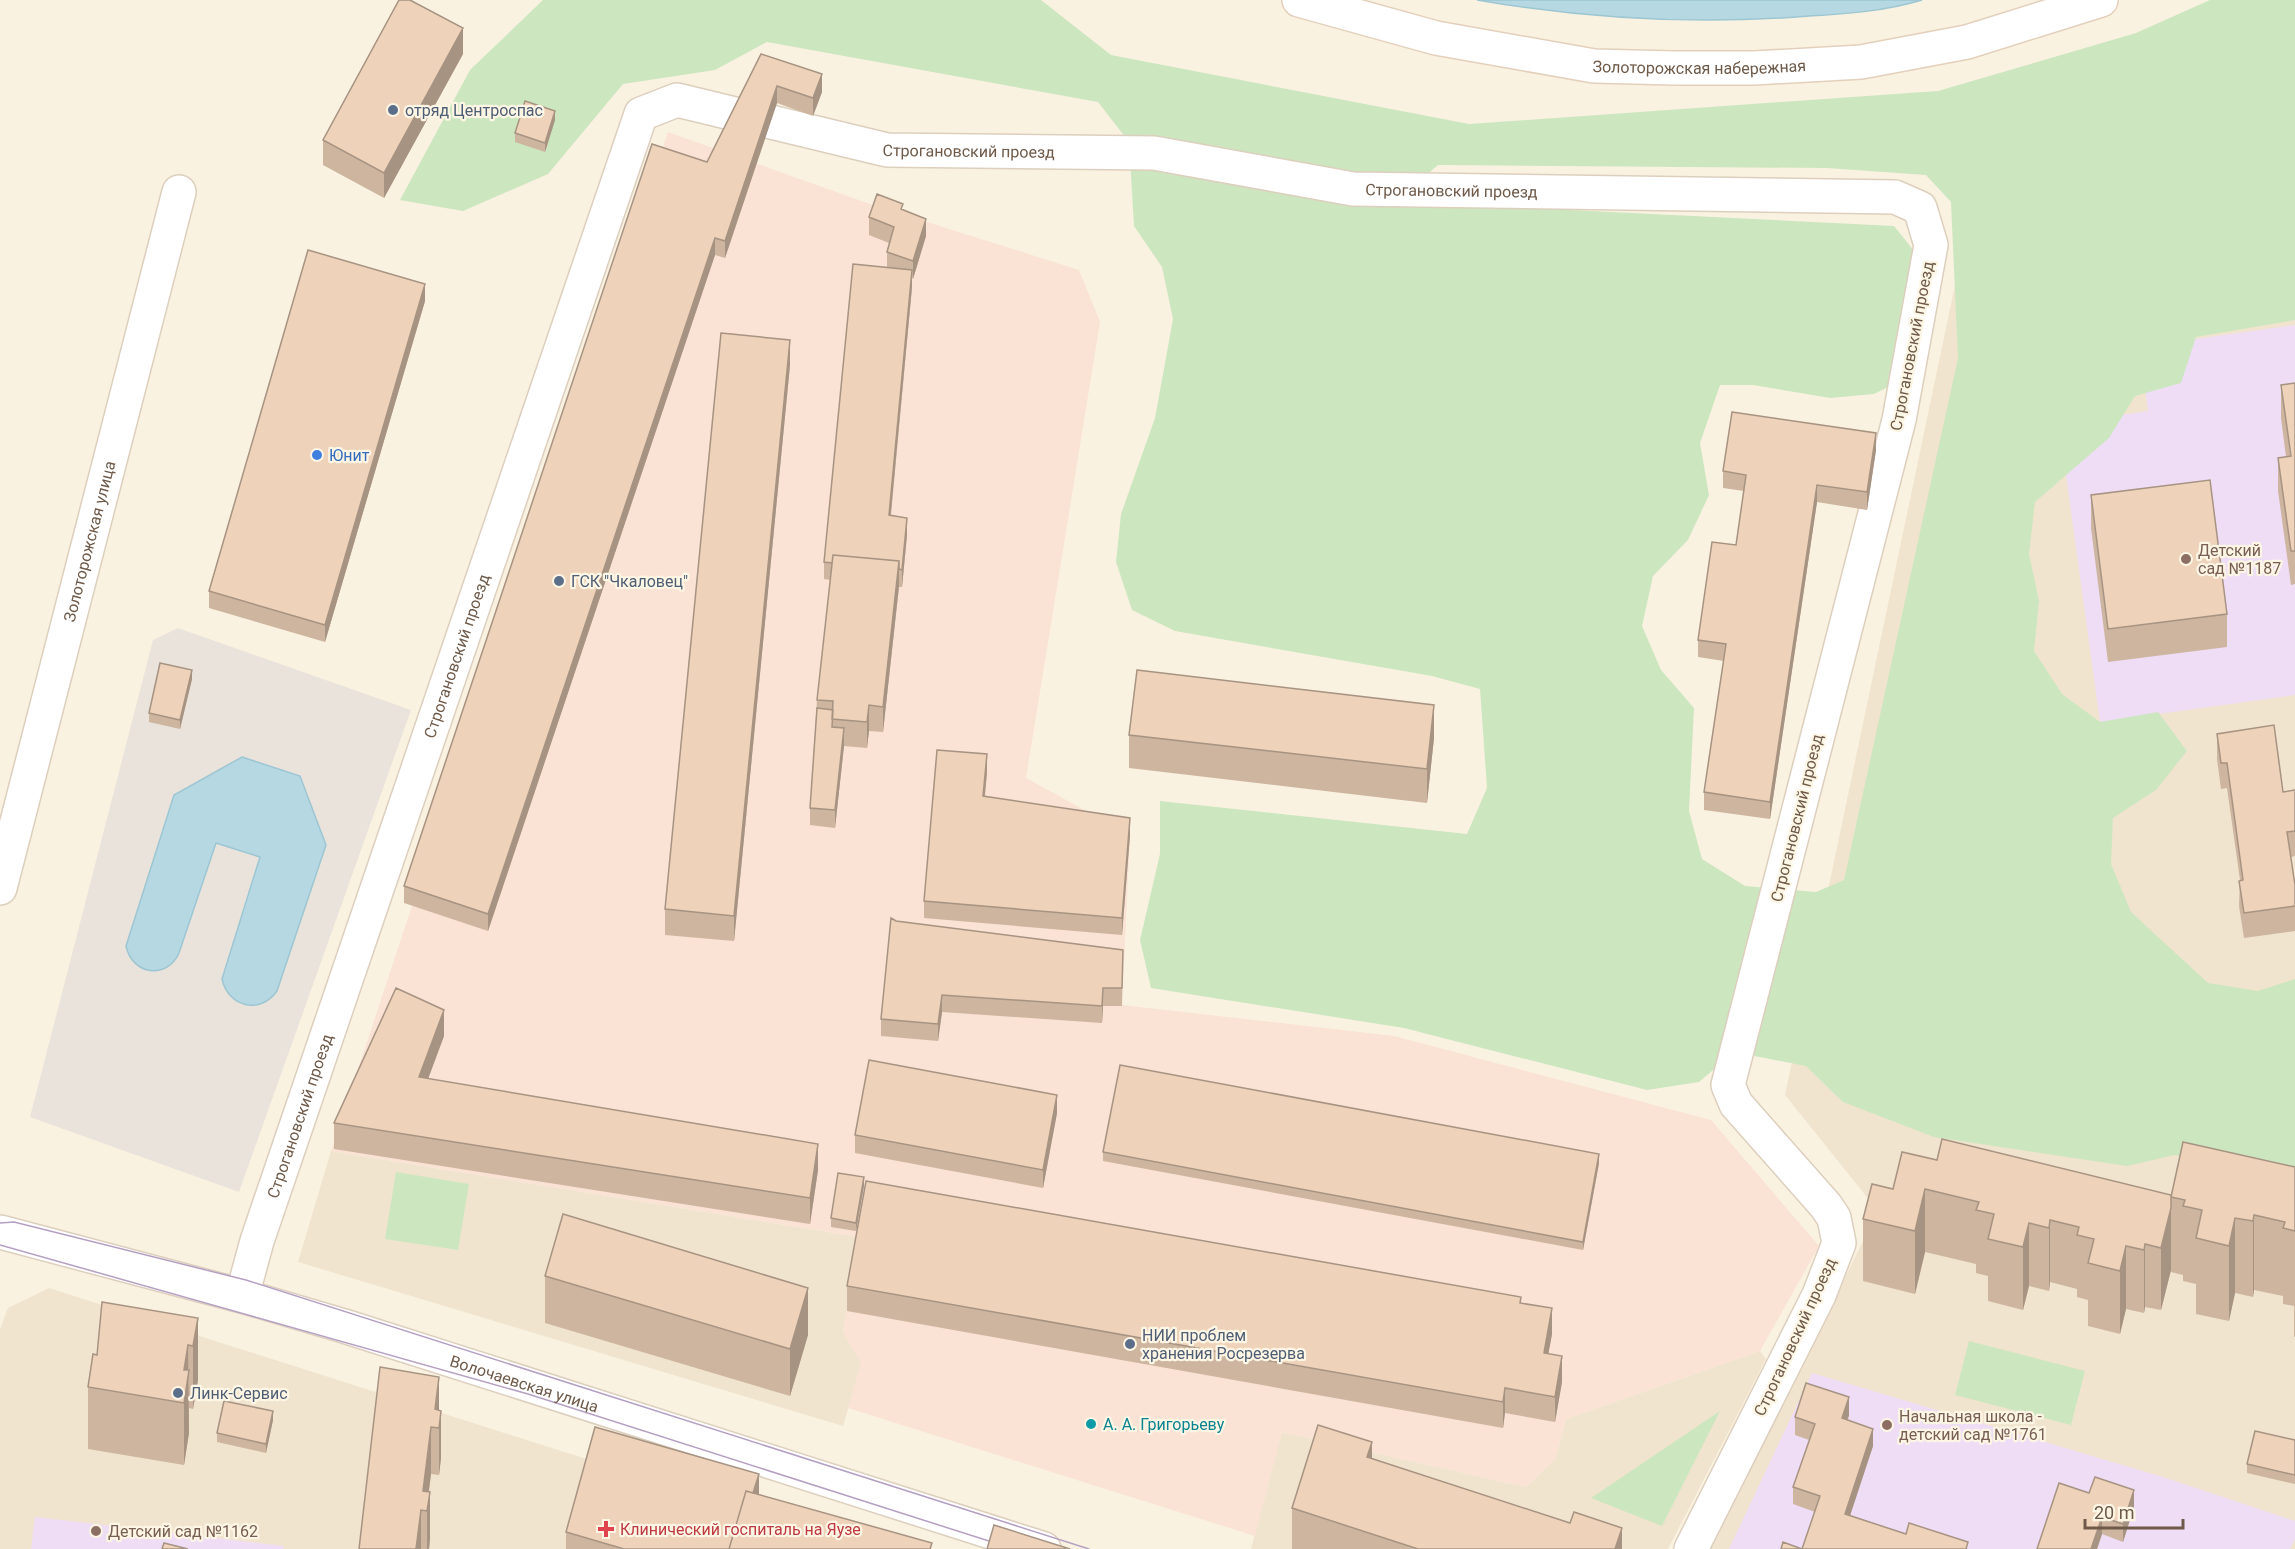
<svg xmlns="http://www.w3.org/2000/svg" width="2295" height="1549" viewBox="0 0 2295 1549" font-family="Roboto,sans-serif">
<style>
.residential{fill:#f1e4cf}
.commercial{fill:#fae2d4}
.industrial{fill:#e9e3db}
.education{fill:#efddf6}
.green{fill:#cce6c0;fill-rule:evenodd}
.water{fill:#b6d8e2;stroke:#9dc6d3;stroke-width:1.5}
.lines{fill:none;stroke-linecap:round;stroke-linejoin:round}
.minor-casing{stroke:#ddcfbd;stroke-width:36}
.tertiary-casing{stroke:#ddcfbd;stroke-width:36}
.secondary-casing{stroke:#e2d0bb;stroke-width:36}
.minor{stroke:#fff;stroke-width:33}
.tertiary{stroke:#fff;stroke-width:33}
.secondary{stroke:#fff;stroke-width:33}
.tram{stroke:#b5a0c2;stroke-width:1.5}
.wall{fill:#cdb59f}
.shaded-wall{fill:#a79382}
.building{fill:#eed2b9;stroke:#a79382;stroke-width:1.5}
.service-dot{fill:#5c6f8a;stroke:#fef6e5;stroke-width:2}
.shop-dot{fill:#3f7fe0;stroke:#fef6e5;stroke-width:2}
.education-dot{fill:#8d6e63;stroke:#fef6e5;stroke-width:2}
.culture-dot{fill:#0f9aa8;stroke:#fef6e5;stroke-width:2}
.health-dot{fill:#e0444e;stroke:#fef6e5;stroke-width:2}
.labels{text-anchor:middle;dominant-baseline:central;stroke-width:4.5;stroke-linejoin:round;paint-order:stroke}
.street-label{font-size:16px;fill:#6f5a49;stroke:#fef6e5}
.service-label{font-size:16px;fill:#4e5e75;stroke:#fef6e5;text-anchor:start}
.shop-label{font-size:16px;fill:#366cbe;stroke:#fef6e5;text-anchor:start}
.education-label{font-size:16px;fill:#785e54;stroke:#fef6e5;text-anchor:start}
.culture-label{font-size:16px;fill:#0d838f;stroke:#fef6e5;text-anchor:start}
.health-label{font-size:16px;fill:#be3a42;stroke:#fef6e5;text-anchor:start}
</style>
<rect width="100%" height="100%" fill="#faf2e0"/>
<path class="residential" d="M2295,0V1549H1710L1878,1211L1785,1095L1993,104Z
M331,1151L859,1237L843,1332L862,1363L843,1426L298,1262Z
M49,1288L869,1549H0V1329L8,1308Z
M1760,1351L1766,1359L1668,1549H1251L1282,1432L1526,1487L1555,1459L1566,1419Z"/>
<path class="commercial" d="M668,132L867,203L1079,270L1100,322L1026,778L1130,835L1122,1005L1394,1036L1711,1120L1819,1246L1760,1351L1566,1419L1555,1459L1526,1487L1282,1432L1255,1536L848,1408L861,1363L843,1332L859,1237L331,1151Z"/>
<path class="industrial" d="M178,628L411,710L239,1192L30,1117L153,640Z"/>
<path class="education" d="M2295,325V695L2100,722L2059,424L2148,411L2139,347Z
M1812,1373L2163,1477L2295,1521V1539L2290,1549H1729Z
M35,1517L284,1546L283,1549H31Z"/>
<path class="green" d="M543,0H1041L1111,55L1469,124L1938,91L2136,33L2210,0H2295V320L2196,337L2181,383L2135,396L2109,438L2035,502L2029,554L2039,601L2034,651L2062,694L2100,722L2158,712L2187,751L2156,790L2113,818L2111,864L2131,912L2208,983L2258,991L2295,979V1173L2257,1174L2175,1155L2127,1166L1934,1137L1843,1102L1806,1066L1734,1052L1699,1082L1647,1090L1404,1028L1151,988L1140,940L1160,854V801L1467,834L1487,788L1480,689L1432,676L1175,631L1132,610L1116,562L1121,514L1155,418L1173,319L1162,267L1134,226L1129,142L1098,102L767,42L715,70L623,84L548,174L463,211L400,200L470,70ZM1438,165L1827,168L1926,175L1951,202L1958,358L1844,880L1816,892L1745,886L1702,859L1689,811L1694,708L1661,670L1642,626L1653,576L1688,540L1709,495L1700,443L1720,385H1753L1830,398L1874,394L1916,373L1940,283L1894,226L1428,203L1425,176Z
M396,1172L469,1184L458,1250L385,1239Z
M1969,1341L2085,1371L2071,1425L1955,1395Z
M1720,1411L1662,1526L1591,1498Z"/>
<path class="water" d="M1477,0H1922C1886,11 1846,14 1809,16C1698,25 1587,19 1477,0Z
M242,757L300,776L326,845L277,991C260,1015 228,1007 222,979L260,857L216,843L179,953C167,980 132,975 126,946L174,795Z"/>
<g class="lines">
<defs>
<g id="minor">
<path id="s1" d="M771,122L887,150L1154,153L1353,189L1895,197L1920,208L1931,245L1899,420L1728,1085L1736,1104L1826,1206L1834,1218L1839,1243L1819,1295L1691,1549"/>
<path id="s2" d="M0,888L179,192"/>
<path id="s3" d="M242,1296L257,1241L641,114L677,100L739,115"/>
</g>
<g id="tertiary">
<path id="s4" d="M0,1232L242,1296L344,1326L1044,1549"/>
</g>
<g id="secondary">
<path id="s5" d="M1299,0L1436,38L1594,66L1674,68H1754L1861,62L1967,42L2101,0"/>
</g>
</defs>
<use href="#minor" class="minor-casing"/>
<use href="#tertiary" class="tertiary-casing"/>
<use href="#secondary" class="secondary-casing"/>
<use href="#minor" class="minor"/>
<use href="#tertiary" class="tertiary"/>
<use href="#secondary" class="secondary"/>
<path class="tram" d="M0,1223L14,1222L246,1280L1089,1549
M0,1245L528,1394L1014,1549"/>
</g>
<path class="wall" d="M463,54L384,198L323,165V140Z
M761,54L822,92L813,116L777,103L725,258L715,255L488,931L404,903V886L707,162Z
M555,120L545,152L515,142V133Z
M903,210L926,236L913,279L912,278V287L891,515L907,535L902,587H899L883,732L869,731L867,748L844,746L835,828L810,825V808L817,700L831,580L824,579V562L887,267V252L889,243L869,235V217Z
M425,301L325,642L209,608V591Z
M790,365L734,941L665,935V909Z
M2295,383V584L2291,585L2278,491V458L2286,457L2281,418V385Z
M1876,450L1867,510L1817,502L1770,819L1704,810V792L1724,661L1698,657V640L1736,545L1744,491L1723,488V471Z
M2091,495L2227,614V647L2108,662L2091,528Z
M192,679L180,729L149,722V713Z
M2217,734L2283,792L2295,790V856L2291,857L2295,885V931L2244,938L2239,906L2240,880L2227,788L2221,789L2217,759Z
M1129,735L1434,738L1427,803L1129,768Z
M987,772L985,796L1130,835L1122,935L924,918V901Z
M896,921L1123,950L1122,1006H1103L1102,1023L942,1012L938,1041L881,1036V1019Z
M444,1036L428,1079L818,1170L810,1224L334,1149V1123Z
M1057,1113L1043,1188L855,1153V1135Z
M1103,1152L1599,1163L1583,1250L1103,1161Z
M1937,1160L2171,1195L2295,1167V1337H2294V1306L2283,1304V1296L2254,1290L2253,1297L2235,1293L2229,1321L2196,1314V1284L2183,1281V1275L2171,1272V1270L2161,1310L2145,1307L2144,1313L2126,1309L2120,1334L2088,1326V1300L2077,1297V1289L2050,1282L2049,1291L2029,1286L2023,1310L1988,1301V1276L1976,1273V1264L1925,1252L1915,1294L1863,1281V1219L1893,1189Z
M864,1186L856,1231L831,1227V1218Z
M545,1276L808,1335L790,1396L545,1323Z
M847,1286L1521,1303L1552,1334L1548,1354L1562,1382L1555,1422L1505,1413L1503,1428L847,1311Z
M198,1318V1380L193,1409L189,1408V1433L184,1465L88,1449V1387L97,1355Z
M439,1410L441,1458L439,1475L431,1474L429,1492L430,1539L429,1549H359Z
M1849,1415L1848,1420L1873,1446L1850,1515L1906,1534L1968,1549H1781H1802L1815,1512L1793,1504V1487L1809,1440L1795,1435V1417Z
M273,1420L266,1453L217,1442V1433Z
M2295,1440V1484L2247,1473V1464Z
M1372,1458L1622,1549H1292V1508Z
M2059,1483L2134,1507L2123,1542L2102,1534L2097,1549H2037Z
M759,1494L932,1549H566V1532Z"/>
<path class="shaded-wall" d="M463,28V54L384,198V173Z
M822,74V92L813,116V98Z
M777,86V103L725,258V241Z
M555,111V120L545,152V143Z
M926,219V236L913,279V261Z
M715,238V255L488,931V914Z
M912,270V287L889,532V515Z
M425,284V301L325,642V625Z
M790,340V365L734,941V916Z
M1876,433V450L1867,510V492Z
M1817,485V502L1770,819V802Z
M907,518V535L902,587V570Z
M899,561V586L883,732V707Z
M192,670V679L180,729V720Z
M869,705V731L867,748V722Z
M1434,705V738L1427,803V769Z
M844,728V746L835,828V810Z
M987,754V772L983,813V796Z
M1130,818V835L1122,935V918Z
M1103,988V1006L1102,1023V1006Z
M942,995V1012L938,1041V1024Z
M444,1010V1036L419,1103V1077Z
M1057,1095V1113L1043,1188V1170Z
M818,1144V1170L810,1224V1198Z
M1599,1154V1163L1583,1250V1242Z
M864,1177V1186L856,1231V1223Z
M1925,1189V1252L1915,1294V1231Z
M2171,1208V1270L2161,1310V1248Z
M2254,1215V1290L2253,1297V1221Z
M2235,1218V1293L2229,1321V1246Z
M2050,1220V1282L2049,1291V1228Z
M2029,1223V1286L2023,1310V1247Z
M2145,1244V1307L2144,1313V1250Z
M2126,1246V1309L2120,1334V1271Z
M808,1288V1335L790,1396V1349Z
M1552,1308V1334L1544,1378V1353Z
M198,1318V1380L193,1409V1346Z
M188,1345L189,1433L184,1465V1370Z
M1562,1356V1382L1555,1422V1397Z
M439,1377V1424L435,1409Z
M1505,1388V1413L1503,1428V1402Z
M1849,1397V1415L1842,1435V1418Z
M273,1411V1420L266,1453V1444Z
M441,1411V1458L439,1475V1428Z
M431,1427V1474L426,1511L423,1491Z
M1873,1429V1446L1845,1531V1514Z
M1372,1442V1489L1367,1457Z
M759,1474V1521L737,1549Z
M2134,1490V1507L2123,1542V1524Z
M430,1492V1539L429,1549H427V1511Z
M421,1510V1549H416Z
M2102,1517V1534L2097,1549H2091Z
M1622,1528V1549H1615Z"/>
<path class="building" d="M399,0H410L463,28L384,173L323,140Z
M761,54L822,74L813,98L777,86L725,241L715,238L488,914L404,886L652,144L707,162Z
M525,101L555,111L545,143L515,133Z
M877,194L903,204L901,209L926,219L913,261L887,252L894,227L869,217Z
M308,250L425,284L325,625L209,591Z
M853,264L912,270L889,515L907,518L902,570L899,569V561L833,555L832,563L824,562Z
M721,333L790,340L734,916L665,909Z
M2295,383V551H2291L2278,458L2291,456L2281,385Z
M1732,412L1876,433L1867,492L1817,485L1770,802L1704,792L1726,644L1698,640L1712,542L1736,545L1746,475L1723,471Z
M2210,480L2227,614L2108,629L2091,495Z
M833,555L899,561L883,707L869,705L867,722L832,719L833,701L817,700Z
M160,663L192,670L180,720L149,713Z
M1137,670L1434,705L1427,769L1129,735Z
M817,708L833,710L832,727L844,728L835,810L810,808Z
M2274,725L2283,792L2295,790V831L2287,832L2295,885V906L2244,913L2239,881L2243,880L2227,763H2221L2217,734Z
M937,750L987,754L983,796L1130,818L1122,918L924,901Z
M891,918L896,921L1123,950L1122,988H1103L1102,1006L942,995L938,1024L881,1019Z
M396,988L444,1010L419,1077L818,1144L810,1198L334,1123Z
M869,1060L1057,1095L1043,1170L855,1135Z
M1120,1065L1599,1154L1583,1242L1103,1152Z
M1942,1139L2171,1195V1208L2161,1248L2145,1244L2144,1250L2126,1246L2120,1271L2088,1263L2094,1239L2077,1235L2079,1227L2050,1220L2049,1228L2029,1223L2023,1247L1988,1239L1994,1214L1976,1210L1979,1202L1925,1189L1915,1231L1863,1219L1872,1184L1893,1189L1902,1152L1937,1160Z
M2183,1142L2295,1167V1231L2283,1228L2285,1222L2254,1215L2253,1221L2235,1218L2229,1246L2196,1238L2202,1210L2183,1206L2185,1200L2171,1197Z
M838,1173L864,1177L856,1223L831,1218Z
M866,1181L1521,1297L1520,1303L1552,1308L1544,1353L1562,1356L1555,1397L1505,1388L1503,1402L847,1286Z
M563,1214L808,1288L790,1349L545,1276Z
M102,1302L198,1318L193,1346L188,1345L184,1370H189L184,1403L88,1387L93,1354L97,1355Z
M380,1367L439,1377L435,1409L441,1411L439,1428L431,1427L423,1491L430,1492L427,1511L421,1510L416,1549H359Z
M1806,1383L1849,1397L1842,1418L1873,1429L1845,1514L1906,1534L1909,1523L1968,1542L1966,1549H1781L1783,1542L1802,1549L1820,1496L1793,1487L1815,1424L1795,1417Z
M224,1401L273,1411L266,1444L217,1433Z
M1318,1425L1372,1442L1367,1457L1570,1523L1574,1512L1622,1528L1615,1549H1418L1292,1508Z
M595,1427L759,1474L753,1493L746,1491L729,1549H624L566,1532Z
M2255,1431L2295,1440V1475L2247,1464Z
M2095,1477L2134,1490L2123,1524L2102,1517L2091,1549H2037L2059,1483L2089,1493Z
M746,1491L932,1543L930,1549H729Z
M994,1525L1070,1549H987Z
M164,1543L188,1549H162Z"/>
<g class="service-dot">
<circle cx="393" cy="110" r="6"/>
<circle cx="559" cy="581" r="6"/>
<circle cx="1130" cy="1344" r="6"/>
<circle cx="178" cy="1393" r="6"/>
</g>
<circle class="shop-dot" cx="317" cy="455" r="6"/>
<g class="education-dot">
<circle cx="2186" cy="559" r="6"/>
<circle cx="1887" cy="1425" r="6"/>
<circle cx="96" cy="1531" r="6"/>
</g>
<circle class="culture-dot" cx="1091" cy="1424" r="6"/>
<path class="health-dot" d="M603 1520h6v6h6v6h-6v6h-6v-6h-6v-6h6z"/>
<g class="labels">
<g class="street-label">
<text stroke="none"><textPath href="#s5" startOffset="408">Золоторожская набережная</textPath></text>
<text stroke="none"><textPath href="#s1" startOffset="201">Строгановский проезд</textPath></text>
<text stroke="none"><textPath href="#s1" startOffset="687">Строгановский проезд</textPath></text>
<text transform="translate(1912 346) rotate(-79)">Строгановский проезд</text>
<text stroke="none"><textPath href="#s2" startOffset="358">Золоторожская улица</textPath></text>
<text stroke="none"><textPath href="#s3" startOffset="675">Строгановский проезд</textPath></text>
<text transform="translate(1797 818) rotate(-76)">Строгановский проезд</text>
<text stroke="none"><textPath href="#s3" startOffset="189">Строгановский проезд</textPath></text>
<text transform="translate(1795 1337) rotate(-65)">Строгановский проезд</text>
<text stroke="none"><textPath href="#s4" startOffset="546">Волочаевская улица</textPath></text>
</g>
<g class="service-label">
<text x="405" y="110">отряд Центроспас</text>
<text x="571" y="581">ГСК "Чкаловец"</text>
<text x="1142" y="1335">НИИ проблем<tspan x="1142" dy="18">хранения Росрезерва</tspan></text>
<text x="190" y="1393">Линк-Сервис</text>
</g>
<g class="shop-label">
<text x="329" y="455">Юнит</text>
</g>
<g class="education-label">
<text x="2198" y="550">Детский<tspan x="2198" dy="18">сад №1187</tspan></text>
<text x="1899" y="1416">Начальная школа -<tspan x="1899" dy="18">детский сад №1761</tspan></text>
<text x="108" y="1531">Детский сад №1162</text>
</g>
<g class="culture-label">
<text x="1103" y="1424">А. А. Григорьеву</text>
</g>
<g class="health-label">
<text x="620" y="1529">Клинический госпиталь на Яузе</text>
</g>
</g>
<path d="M2085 1519v9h98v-9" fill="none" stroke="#6f5a49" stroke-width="3"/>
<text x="2094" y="1519" font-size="18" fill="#6f5a49" stroke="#fef6e5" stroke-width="4.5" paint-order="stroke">20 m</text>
</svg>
